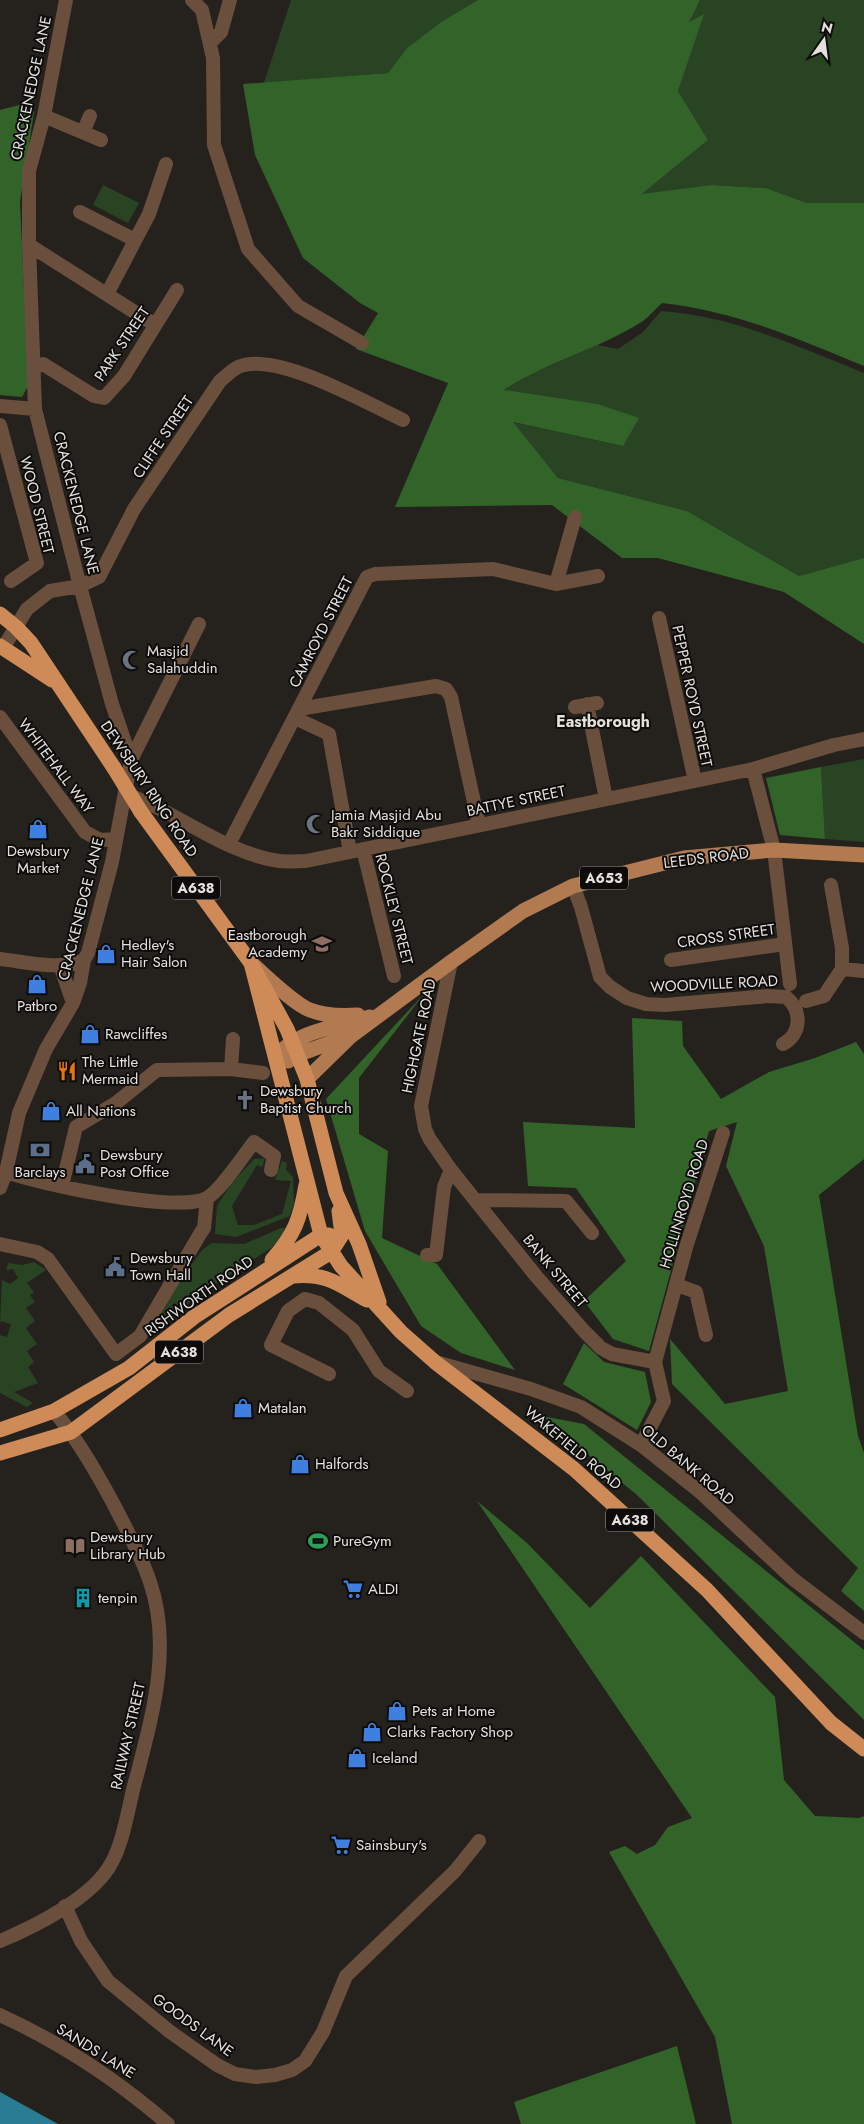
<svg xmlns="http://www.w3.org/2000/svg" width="864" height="2124" viewBox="0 0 864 2124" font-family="Jost,sans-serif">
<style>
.green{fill:#284423}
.forest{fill:#326429}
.water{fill:#297c92}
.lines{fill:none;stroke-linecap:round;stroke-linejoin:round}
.minor{stroke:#6a4f3c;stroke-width:14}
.major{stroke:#b17a50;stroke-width:15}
.highway{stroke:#ce8b58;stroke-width:15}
.highway-bridge{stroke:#ce8b58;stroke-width:15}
.labels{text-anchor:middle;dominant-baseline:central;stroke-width:4;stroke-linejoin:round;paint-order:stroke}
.shield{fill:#0d0c0a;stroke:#a3a19e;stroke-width:1}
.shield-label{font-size:14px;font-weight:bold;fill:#e3e1de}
.street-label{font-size:15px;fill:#e3e1de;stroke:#0d0c0a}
.poi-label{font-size:15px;fill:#e3e1de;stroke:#0d0c0a;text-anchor:start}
.neighbourhood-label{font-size:16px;font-weight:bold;fill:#e5e0da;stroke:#0d0c0a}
</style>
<rect width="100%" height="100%" fill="#25221e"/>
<path class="green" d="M291,0H478L441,22L407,48L388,73L264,83Z
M700,0H864V203H807L766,188L711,185L641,195L708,140L678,91L703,15L688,22Z
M103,185L139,203L128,223L93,205Z
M661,311C733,316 797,346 864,373V558L799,576L687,511L558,478L512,422L623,446L504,390L536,372L597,345L618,349L643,332Z
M864,759V842L825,839L821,767Z
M265,1158L262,1167L257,1165L232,1206L238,1225H254L282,1214L291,1181L275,1180L282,1161L287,1163L286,1170L293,1177L294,1203L290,1216L236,1237L215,1234L217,1206L231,1184L254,1159Z
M281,1228H290L271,1248L194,1298L173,1318L154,1328L181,1279L202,1250L212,1243L244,1244Z
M34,1262L46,1270L27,1283L34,1292L30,1295L35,1302L26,1308L35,1321L26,1328L37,1344L27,1351L34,1362L28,1367L38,1383L14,1392L33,1403L27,1407L0,1393V1335L7,1337L11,1324L1,1321L0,1324L2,1280L10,1284L18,1278L13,1269L6,1270L8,1263L22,1265Z"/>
<path class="forest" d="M478,0H700L689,22L704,14L678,91L708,140L642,194L711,185L766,188L807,203H864V366C794,337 738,312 662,303C656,308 650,316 643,321C599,349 547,362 504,390L597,404L639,418L623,446L513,422L558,478L687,511L799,576L864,558V644L784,592L658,558H622L552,505L395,507L448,383L356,349L378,313L360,303L303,258L255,155L243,84L388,73L407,48L441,22Z
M27,103L34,112L20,201L28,386L22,397L0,395V110Z
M821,767L825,839L780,835L766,778Z
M424,994L359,1078V1134L388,1151L382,1238L437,1264L515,1370L461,1353L421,1326L365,1231L326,1099Z
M632,1018L682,1021L683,1046L721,1099L769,1072L815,1058L856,1042L864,1054V1159L819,1195L858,1436L864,1453V1611L841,1591L858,1568L672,1384L670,1339L725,1404L788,1391L764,1246L726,1166L737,1122L709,1131L649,1351L613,1339L584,1301L626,1261L576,1188L528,1186L523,1122L635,1128Z
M584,1343L604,1362L645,1372L651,1402L637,1430L563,1384Z
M542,1416L584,1424L864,1650V1720L637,1495Z
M477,1501L527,1543L590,1608L641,1556L775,1697L784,1780L815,1816L859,1818L864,1816V2124H732L715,2037L609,1852L625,1846L637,1854L655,1845L668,1827L692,1818Z
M677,2046L696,2124H521L514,2102Z"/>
<path class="water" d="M0,2092L58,2124H0Z"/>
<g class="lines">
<path class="minor" d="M192,0L202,10L213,58L214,145L248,249L298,306L362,343
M210,43L221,32L230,0
M44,116L101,140
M83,132L90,116
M80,212L135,240
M29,245L155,325
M107,294L149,214L166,164
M33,368L43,364L94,396L104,398L124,376L177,290
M0,406L35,409
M0,425L37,563L11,581
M556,584L575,517
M659,618L695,781
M3,648L27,609L50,591L80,586L99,577L134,509L220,381C225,377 232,370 238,367C275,350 366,403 403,420
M587,704L606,799
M575,707L597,703
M299,709L436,686L446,689L451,697L479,825
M0,717L85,832L100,840L115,839
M295,718L329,734L350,852
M131,760L199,624
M753,769L774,850L790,984
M126,794C178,812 224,853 279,861C288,862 297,861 306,861L753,769L834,745L864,739
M229,844L367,577L375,574L493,569L556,584L598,576
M363,849L394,976
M573,886L581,907L600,977L610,987L627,998L646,1004L665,1005L768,996L786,997C802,1010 802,1034 783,1044
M0,959C27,962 59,971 84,960
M671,960L785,944
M451,962L421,1106L425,1129L429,1138L451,1170L536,1276L584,1331L601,1348L612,1354L655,1362
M60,965L73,1003
M842,969L864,971
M806,1001L824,996L842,969V948L831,885
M231,1069L233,1039
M6,1172C40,1184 178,1214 207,1198C221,1190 243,1156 254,1142L274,1156L271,1170
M62,1186L76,1127L116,1103L157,1070L231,1069L263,1073
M0,1188L6,1172L19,1113L46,1049L73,1003L80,983L84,960L88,953L112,862L131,760L112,704L80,586L35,409L29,245V171L44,116L66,0
M477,1200L566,1201L592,1233
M0,1244L37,1252L48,1259L116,1354L140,1336L200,1234L204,1228L207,1198
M427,1255H436L444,1187L451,1170
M677,1285L696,1292L706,1335
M439,1363L531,1389L581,1407L641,1445L699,1491L793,1579L864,1633
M329,1374L271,1345L288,1311L305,1299L319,1303L353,1330L379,1371L407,1391
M641,1445L664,1401L655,1362L687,1244L723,1133
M65,1906L81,1941L108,1981L169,2031L217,2065L235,2074L256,2077L275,2075L292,2070L305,2061L323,2032L346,1976L455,1871L479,1841
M0,1941C36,1926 94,1897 112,1862C125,1838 129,1801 137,1775C153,1713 172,1646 150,1582C141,1554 126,1529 113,1503C95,1470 78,1440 54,1411
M0,2015C61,2043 117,2080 168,2124"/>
<path class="major" d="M251,963C266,976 294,1004 310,1010C325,1016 342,1016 358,1015
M346,1037L297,1055L288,1061L276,1058C294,1031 340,1026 370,1017
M307,1079L351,1036L451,962L523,911L573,886L684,858L774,850L864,855"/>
<path class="highway" d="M0,614L16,627L31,643L114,768
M0,646L52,680
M141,812L251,963L287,1029L307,1079L336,1193L359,1244L379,1302
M251,963L321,1235L341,1266L401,1332L435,1362L574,1469L707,1590L831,1723L864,1749
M272,1260C295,1234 300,1219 306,1185
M293,1276C327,1273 338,1284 367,1300
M0,1430L54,1411L129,1368L194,1317L321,1235H329
M0,1453L71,1432L229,1315L331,1252L342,1235L339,1211"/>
<path class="highway-bridge" d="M114,768L141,812"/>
</g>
<defs>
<symbol id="mosque-bare" viewBox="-9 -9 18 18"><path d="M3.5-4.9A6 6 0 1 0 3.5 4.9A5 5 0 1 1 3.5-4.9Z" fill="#6b7280" stroke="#0d0c0a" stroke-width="2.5" paint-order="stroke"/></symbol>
<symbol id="shop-bare" viewBox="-9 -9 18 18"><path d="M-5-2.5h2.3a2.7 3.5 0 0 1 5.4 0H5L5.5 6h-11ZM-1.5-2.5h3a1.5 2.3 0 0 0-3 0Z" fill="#3f7fe0" stroke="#0d0c0a" stroke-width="2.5" paint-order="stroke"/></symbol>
<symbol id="school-bare" viewBox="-9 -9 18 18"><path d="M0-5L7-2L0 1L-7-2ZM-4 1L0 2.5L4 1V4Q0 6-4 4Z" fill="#8d6e63" stroke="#0d0c0a" stroke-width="2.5" paint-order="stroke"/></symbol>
<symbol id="restaurant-bare" viewBox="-9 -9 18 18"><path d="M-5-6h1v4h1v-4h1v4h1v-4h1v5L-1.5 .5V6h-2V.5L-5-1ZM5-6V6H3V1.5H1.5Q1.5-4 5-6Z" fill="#e8710a" stroke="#0d0c0a" stroke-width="2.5" paint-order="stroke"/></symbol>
<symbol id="church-bare" viewBox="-9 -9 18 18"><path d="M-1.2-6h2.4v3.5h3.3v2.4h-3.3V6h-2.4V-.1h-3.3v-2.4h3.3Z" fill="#6b7280" stroke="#0d0c0a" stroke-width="2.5" paint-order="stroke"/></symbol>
<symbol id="bank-bare" viewBox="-9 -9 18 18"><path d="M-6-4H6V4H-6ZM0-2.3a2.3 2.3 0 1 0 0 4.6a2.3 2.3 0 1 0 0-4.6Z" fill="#5c6f8a" stroke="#0d0c0a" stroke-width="2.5" paint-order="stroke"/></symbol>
<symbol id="civic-bare" viewBox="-9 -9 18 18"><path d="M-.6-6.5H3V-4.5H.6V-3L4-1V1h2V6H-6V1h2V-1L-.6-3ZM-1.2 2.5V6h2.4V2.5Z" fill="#5c6f8a" stroke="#0d0c0a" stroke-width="2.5" paint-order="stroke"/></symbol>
<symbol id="stadium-bare" viewBox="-9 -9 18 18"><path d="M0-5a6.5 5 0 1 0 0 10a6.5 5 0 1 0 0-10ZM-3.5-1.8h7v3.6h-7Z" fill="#2e9e5b" stroke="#0d0c0a" stroke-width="2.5" paint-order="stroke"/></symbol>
<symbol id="library-bare" viewBox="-9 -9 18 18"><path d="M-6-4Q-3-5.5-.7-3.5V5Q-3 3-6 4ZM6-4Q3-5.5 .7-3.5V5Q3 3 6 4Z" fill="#8d6e63" stroke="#0d0c0a" stroke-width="2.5" paint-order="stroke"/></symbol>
<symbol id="supermarket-bare" viewBox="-9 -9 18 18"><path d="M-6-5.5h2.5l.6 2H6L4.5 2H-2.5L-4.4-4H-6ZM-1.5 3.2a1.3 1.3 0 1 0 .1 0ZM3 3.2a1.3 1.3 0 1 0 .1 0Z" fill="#3f7fe0" stroke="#0d0c0a" stroke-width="2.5" paint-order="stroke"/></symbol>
<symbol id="building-bare" viewBox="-9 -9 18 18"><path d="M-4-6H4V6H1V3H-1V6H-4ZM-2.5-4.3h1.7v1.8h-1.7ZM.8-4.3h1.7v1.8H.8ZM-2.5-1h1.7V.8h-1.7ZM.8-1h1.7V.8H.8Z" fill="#0f9aa8" stroke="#0d0c0a" stroke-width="2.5" paint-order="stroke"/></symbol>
</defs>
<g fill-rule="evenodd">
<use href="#mosque-bare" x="118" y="646" width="28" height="28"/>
<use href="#mosque-bare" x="302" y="810" width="28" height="28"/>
<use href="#shop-bare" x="24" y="815" width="28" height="28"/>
<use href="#school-bare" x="308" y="930" width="28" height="28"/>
<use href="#shop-bare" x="92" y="940" width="28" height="28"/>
<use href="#shop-bare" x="23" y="970" width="28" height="28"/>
<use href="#shop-bare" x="76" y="1020" width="28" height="28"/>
<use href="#restaurant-bare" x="53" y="1057" width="28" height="28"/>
<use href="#church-bare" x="231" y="1086" width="28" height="28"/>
<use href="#shop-bare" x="37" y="1097" width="28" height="28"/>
<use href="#bank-bare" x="26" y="1136" width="28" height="28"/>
<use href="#civic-bare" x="71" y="1150" width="28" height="28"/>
<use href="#civic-bare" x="101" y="1253" width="28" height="28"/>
<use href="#shop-bare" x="229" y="1394" width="28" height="28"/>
<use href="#shop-bare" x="286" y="1450" width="28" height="28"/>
<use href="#stadium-bare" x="304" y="1527" width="28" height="28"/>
<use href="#library-bare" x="61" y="1532" width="28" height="28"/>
<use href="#supermarket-bare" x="339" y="1575" width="28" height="28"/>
<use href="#building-bare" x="69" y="1584" width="28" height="28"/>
<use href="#shop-bare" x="383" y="1697" width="28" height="28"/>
<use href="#shop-bare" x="358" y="1718" width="28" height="28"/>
<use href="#shop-bare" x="343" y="1744" width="28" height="28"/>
<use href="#supermarket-bare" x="327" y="1831" width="28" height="28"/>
</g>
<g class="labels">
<g class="shield">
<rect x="580" y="866.5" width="48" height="23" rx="4"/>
<rect x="172" y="876.5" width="48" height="23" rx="4"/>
<rect x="155" y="1340.5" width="48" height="23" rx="4"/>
<rect x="606" y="1508.5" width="48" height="23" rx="4"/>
</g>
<g class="shield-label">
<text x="604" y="878">A653</text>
<text x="196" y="888">A638</text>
<text x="179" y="1352">A638</text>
<text x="630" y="1520">A638</text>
</g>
<g class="street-label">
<text transform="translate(31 88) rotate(-78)">CRACKENEDGE LANE</text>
<text transform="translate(122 344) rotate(-56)">PARK STREET</text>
<text transform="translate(163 437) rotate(-56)">CLIFFE STREET</text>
<text transform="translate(76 503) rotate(76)">CRACKENEDGE LANE</text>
<text transform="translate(37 505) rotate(76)">WOOD STREET</text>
<text transform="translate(321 632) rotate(-63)">CAMROYD STREET</text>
<text transform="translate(692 696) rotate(78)">PEPPER ROYD STREET</text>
<text transform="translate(56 766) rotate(53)">WHITEHALL WAY</text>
<text transform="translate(149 789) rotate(56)">DEWSBURY RING ROAD</text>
<text transform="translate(516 801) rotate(-12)">BATTYE STREET</text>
<text transform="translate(706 858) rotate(-7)">LEEDS ROAD</text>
<text transform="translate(81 909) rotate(-76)">CRACKENEDGE LANE</text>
<text transform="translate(394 909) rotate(76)">ROCKLEY STREET</text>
<text transform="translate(726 936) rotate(-8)">CROSS STREET</text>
<text transform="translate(714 984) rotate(-3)">WOODVILLE ROAD</text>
<text transform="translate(419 1036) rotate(-78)">HIGHGATE ROAD</text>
<text transform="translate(684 1204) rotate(-73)">HOLLINROYD ROAD</text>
<text transform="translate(555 1271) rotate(50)">BANK STREET</text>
<text transform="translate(199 1296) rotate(-35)">RISHWORTH ROAD</text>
<text transform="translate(573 1448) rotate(40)">WAKEFIELD ROAD</text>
<text transform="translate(688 1465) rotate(40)">OLD BANK ROAD</text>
<text transform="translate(128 1736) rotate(-77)">RAILWAY STREET</text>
<text transform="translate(193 2025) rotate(36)">GOODS LANE</text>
<text transform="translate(96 2051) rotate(32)">SANDS LANE</text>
</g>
<g class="poi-label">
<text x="147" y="651">Masjid<tspan x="147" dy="17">Salahuddin</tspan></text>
<text x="331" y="815">Jamia Masjid Abu<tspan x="331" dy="17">Bakr Siddique</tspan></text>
<text x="38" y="851" text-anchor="middle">Dewsbury<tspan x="38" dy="17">Market</tspan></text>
<text x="307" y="935" text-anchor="end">Eastborough<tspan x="307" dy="17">Academy</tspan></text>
<text x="121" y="945">Hedley's<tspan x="121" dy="17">Hair Salon</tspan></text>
<text x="37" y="1006" text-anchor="middle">Patbro</text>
<text x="105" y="1034">Rawcliffes</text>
<text x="82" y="1062">The Little<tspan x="82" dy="17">Mermaid</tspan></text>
<text x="260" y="1091">Dewsbury<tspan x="260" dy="17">Baptist Church</tspan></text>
<text x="66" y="1111">All Nations</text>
<text x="100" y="1155">Dewsbury<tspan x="100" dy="17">Post Office</tspan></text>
<text x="40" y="1172" text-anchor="middle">Barclays</text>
<text x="130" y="1258">Dewsbury<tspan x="130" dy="17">Town Hall</tspan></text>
<text x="258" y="1408">Matalan</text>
<text x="315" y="1464">Halfords</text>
<text x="90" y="1537">Dewsbury<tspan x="90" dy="17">Library Hub</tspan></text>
<text x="333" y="1541">PureGym</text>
<text x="368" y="1589">ALDI</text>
<text x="98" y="1598">tenpin</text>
<text x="412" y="1711">Pets at Home</text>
<text x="387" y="1732">Clarks Factory Shop</text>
<text x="372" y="1758">Iceland</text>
<text x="356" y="1845">Sainsbury's</text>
</g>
<g class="neighbourhood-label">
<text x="603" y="721">Eastborough</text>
</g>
</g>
<g transform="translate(824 40) rotate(14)" stroke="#0d0c0a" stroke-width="4" paint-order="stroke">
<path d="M0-4L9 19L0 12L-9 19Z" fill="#e3e1de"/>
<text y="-8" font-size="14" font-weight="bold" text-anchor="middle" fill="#e3e1de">N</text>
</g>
</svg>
